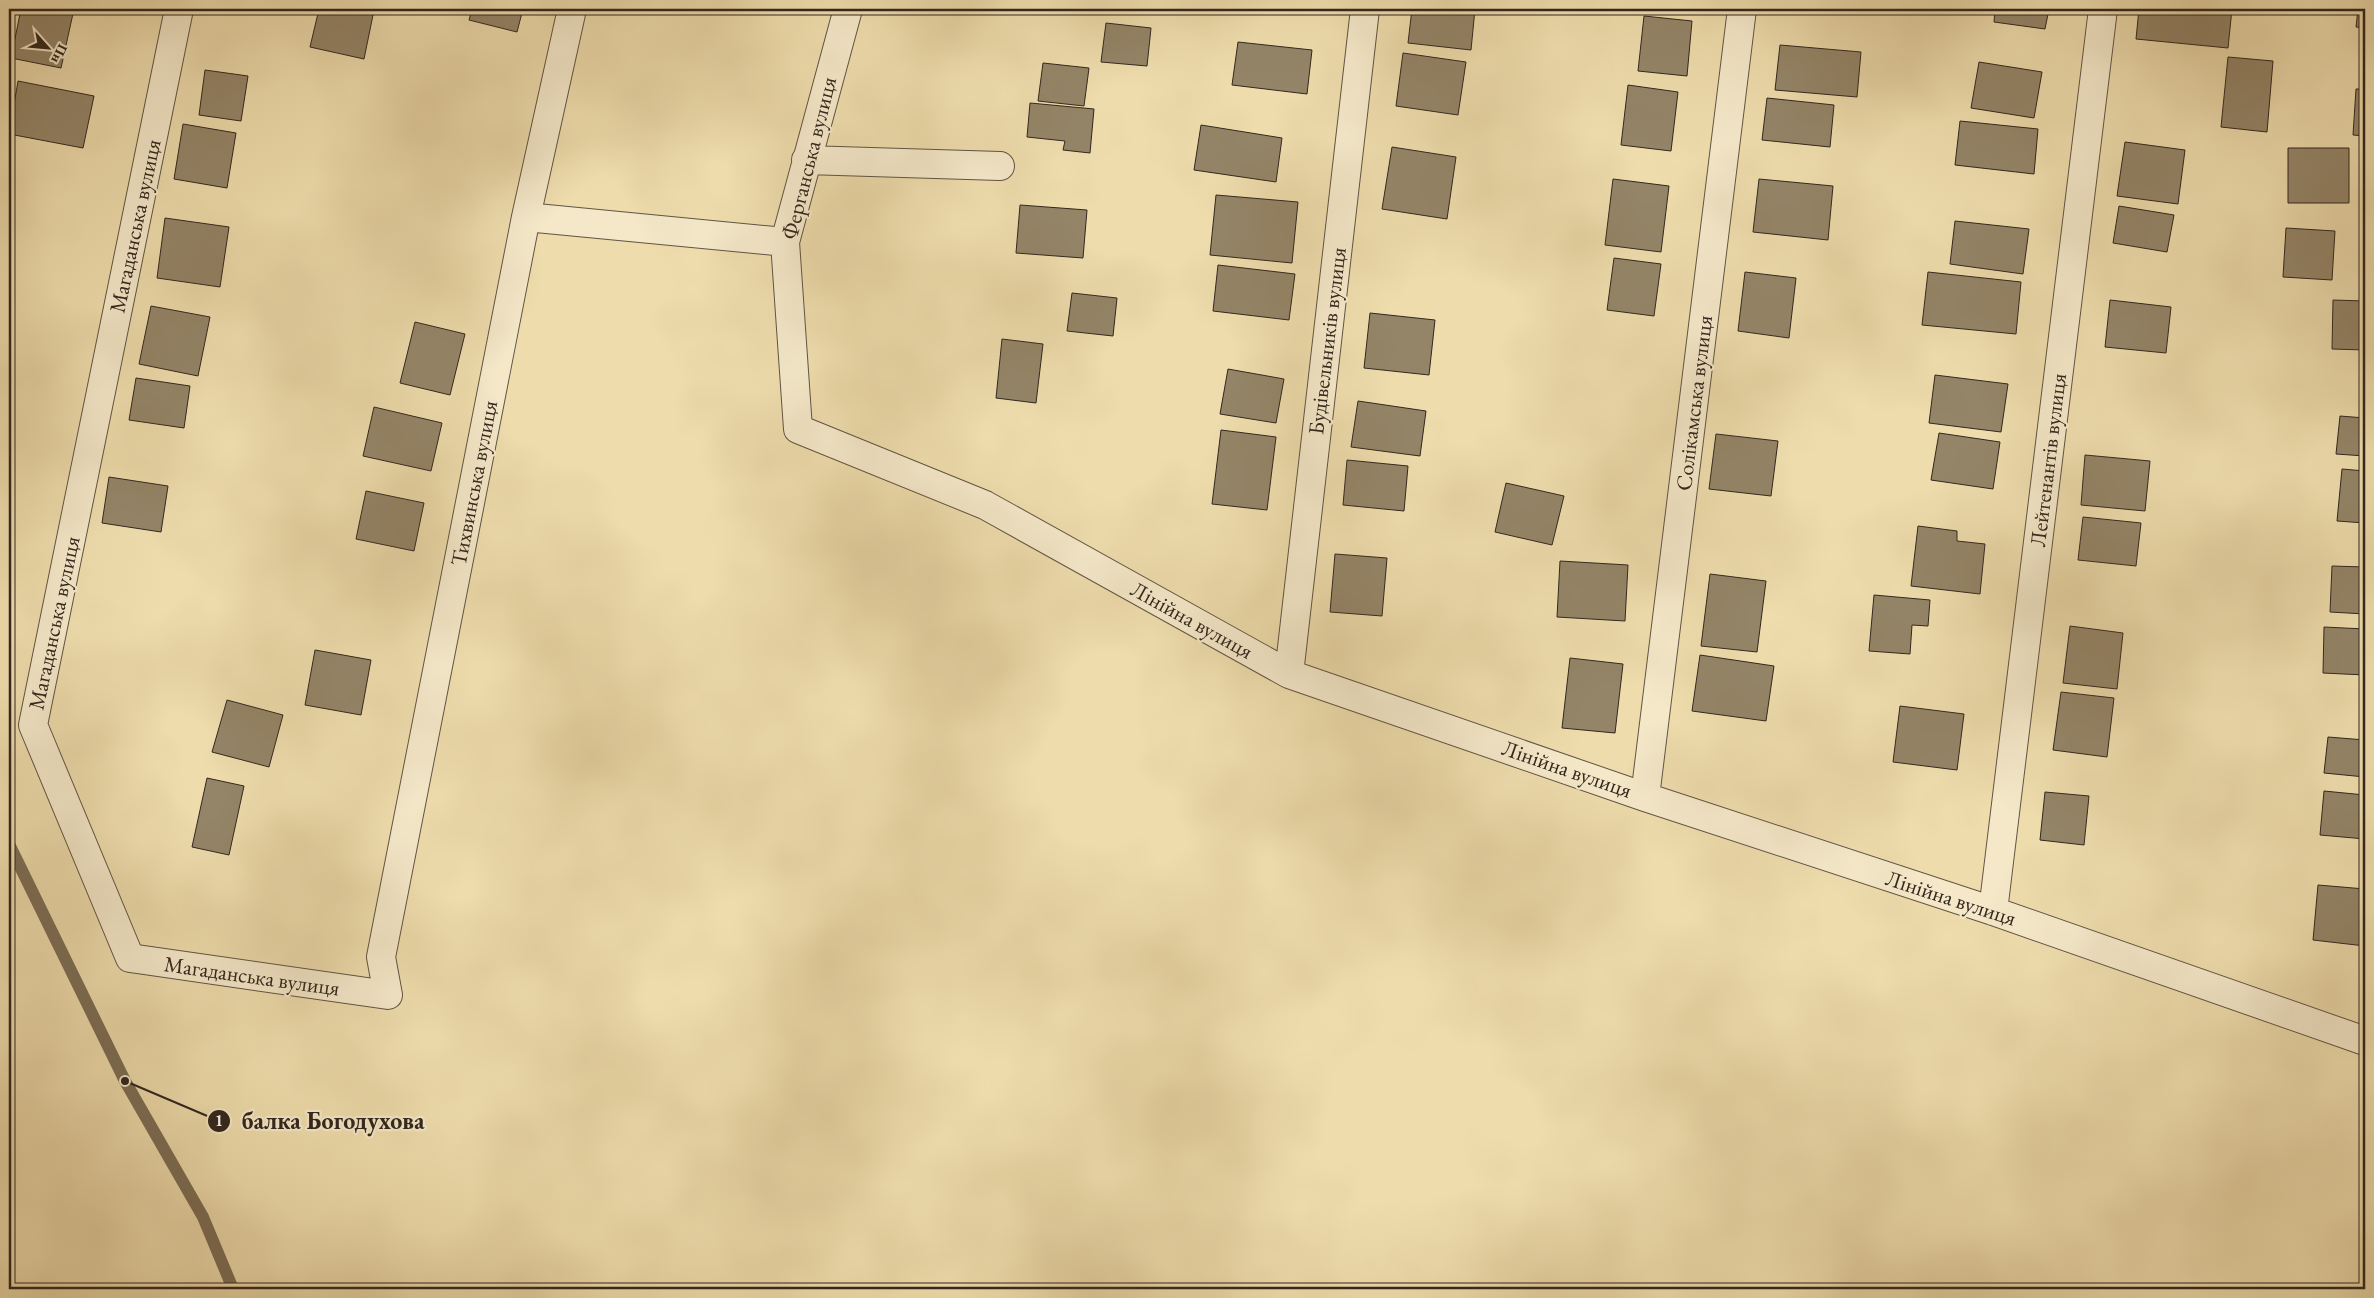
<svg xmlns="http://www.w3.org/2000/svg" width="2374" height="1298" viewBox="0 0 2374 1298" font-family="'EB Garamond',serif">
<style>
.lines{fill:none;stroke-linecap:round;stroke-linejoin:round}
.stream{stroke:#7c6e56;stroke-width:12}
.building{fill:#948568;stroke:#32271e}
.minor-casing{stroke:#615442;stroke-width:30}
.minor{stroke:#f4e8c9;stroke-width:28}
.labels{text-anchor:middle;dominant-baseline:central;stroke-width:4.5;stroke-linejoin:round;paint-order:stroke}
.street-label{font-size:22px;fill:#32271e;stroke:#f4e8c9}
.leader{fill:none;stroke:#32271e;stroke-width:2}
.callout-dot{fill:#32271e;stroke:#f4e8c9;stroke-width:2}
.mark-label{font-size:15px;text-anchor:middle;font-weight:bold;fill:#fff}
.callout-label{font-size:24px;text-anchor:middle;font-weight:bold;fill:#32271e;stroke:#f4e8c9;stroke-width:4.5;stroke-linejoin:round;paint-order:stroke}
</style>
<rect width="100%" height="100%" fill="#eedcac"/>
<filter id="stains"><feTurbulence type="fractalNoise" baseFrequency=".004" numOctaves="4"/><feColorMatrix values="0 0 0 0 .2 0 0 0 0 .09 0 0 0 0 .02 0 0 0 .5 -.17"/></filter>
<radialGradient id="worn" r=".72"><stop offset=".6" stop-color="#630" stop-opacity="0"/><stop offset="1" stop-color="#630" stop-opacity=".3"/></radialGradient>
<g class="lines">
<path class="stream" d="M9,844L125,1081L203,1217L233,1289"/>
</g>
<path class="building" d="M21,9H74L61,68L11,58Z
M319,9H344L373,15L364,59L310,47Z
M472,9H523L517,32L469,20Z
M1273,9H1321V14Z
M1412,9H1475L1471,50L1408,43Z
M1995,9H2049L2045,29L1994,22Z
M2139,9H2232L2228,48L2136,39Z
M2358,9H2365V28L2356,27Z
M1644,16L1692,21L1687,76L1638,71Z
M1106,23L1151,28L1147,66L1101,62Z
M1238,42L1312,50L1307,94L1232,85Z
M1780,45L1861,52L1857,97L1775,90Z
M1403,53L1466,62L1458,115L1396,106Z
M2228,57L2273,61L2267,132L2221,127Z
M1979,62L2042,72L2034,118L1971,108Z
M1043,63L1089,68L1084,106L1038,101Z
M205,70L248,76L241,121L199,115Z
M18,81L94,96L83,148L9,134Z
M1628,85L1678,92L1671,151L1621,145Z
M2356,89H2365V136L2353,135Z
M1767,98L1834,105L1830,147L1762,140Z
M1030,103L1094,109L1090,153L1063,150L1065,141L1027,137Z
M1960,121L2038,129L2034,174L1955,165Z
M183,124L236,133L227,188L174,179Z
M1201,125L1282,138L1276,182L1194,170Z
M2125,142L2185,150L2178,204L2117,196Z
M1392,147L1456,157L1447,219L1382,209Z
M2288,148H2349V203H2288Z
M1613,179L1669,186L1661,252L1605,245Z
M1759,179L1833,186L1828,240L1753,232Z
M1216,195L1298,202L1292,263L1210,255Z
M1020,205L1087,210L1083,258L1016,253Z
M2119,206L2174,215L2167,252L2113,243Z
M165,218L229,227L220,287L157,278Z
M1955,221L2029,229L2023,274L1950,264Z
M2286,228L2335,231L2332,280L2283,277Z
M1614,258L1661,264L1654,316L1607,310Z
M1218,265L1295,274L1289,320L1213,311Z
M1745,272L1796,278L1789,338L1738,331Z
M1928,272L2021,282L2016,334L1922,325Z
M1072,293L1117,298L1113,336L1067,331Z
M2110,300L2171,307L2166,353L2105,347Z
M2333,300L2365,301V350L2332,349Z
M151,306L210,317L198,376L139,364Z
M1370,313L1435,320L1429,375L1364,368Z
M415,322L465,334L450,395L400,383Z
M1002,339L1043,344L1036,403L996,398Z
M1228,369L1284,379L1276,423L1220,414Z
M1935,375L2008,384L2001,432L1929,423Z
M136,378L190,386L184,428L129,420Z
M1358,401L1426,411L1420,456L1351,447Z
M374,407L442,423L431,471L363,456Z
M2340,416L2365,418V456L2336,454Z
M1221,430L1276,437L1267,510L1212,504Z
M1939,433L2000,442L1993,489L1931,480Z
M1716,434L1778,441L1771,496L1709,489Z
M2085,455L2150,461L2145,511L2081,505Z
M1347,460L1408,466L1404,511L1343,505Z
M2342,469L2365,471V523L2337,521Z
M109,477L168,486L161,532L102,523Z
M1506,483L1564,496L1552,545L1495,532Z
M366,491L424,503L414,551L356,539Z
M2083,517L2141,523L2136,566L2078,560Z
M1918,526L1957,531V541L1985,544L1980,594L1911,586Z
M1335,554L1387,558L1382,616L1330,612Z
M1560,561L1628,565L1625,621L1557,617Z
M2332,566L2365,567V614L2330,612Z
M1710,574L1766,581L1757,652L1701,646Z
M1874,595L1930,600L1928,626L1912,625L1910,654L1869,651Z
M2070,626L2123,633L2117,689L2063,683Z
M2324,627L2365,629V675L2323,673Z
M315,650L371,660L361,715L305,705Z
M1700,655L1774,666L1766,721L1692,711Z
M1570,658L1623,664L1615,733L1562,728Z
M2061,692L2114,698L2107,757L2053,750Z
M227,700L283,715L269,767L212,752Z
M1900,706L1964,714L1957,770L1893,762Z
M2328,737L2365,740V777L2324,773Z
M207,778L244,786L229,855L192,847Z
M2324,791L2365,795V839L2320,835Z
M2045,792L2089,796L2084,845L2040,840Z
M2318,885L2365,889V946L2313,940Z"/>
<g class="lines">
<defs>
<path id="minor" d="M179,9L33,725L130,958L388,995L381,957L526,217L572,9
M848,9L785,242L798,429L985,505L1289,674L1645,797L1993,911L2365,1041
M806,160L1000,166
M526,217L785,242
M1289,674L1365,9
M1645,797L1742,9
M1993,911L2103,9"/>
</defs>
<use href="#minor" class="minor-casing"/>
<use href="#minor" class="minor"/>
</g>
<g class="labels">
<g class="street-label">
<text transform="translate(809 158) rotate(-76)">Ферганська вулиця</text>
<text transform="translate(135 226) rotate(-78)">Магаданська вулиця</text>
<text transform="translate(1327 341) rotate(-83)">Будівельників вулиця</text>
<text transform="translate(1694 403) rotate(-83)">Солікамська вулиця</text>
<text transform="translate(2048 460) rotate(-83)">Лейтенантів вулиця</text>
<text transform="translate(474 483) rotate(-79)">Тихвинська вулиця</text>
<text transform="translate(1192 620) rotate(29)">Лінійна вулиця</text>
<text transform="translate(54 623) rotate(-78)">Магаданська вулиця</text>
<text transform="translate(1567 769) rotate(19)">Лінійна вулиця</text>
<text transform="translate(1951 898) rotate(18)">Лінійна вулиця</text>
<text transform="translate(252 976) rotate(8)">Магаданська вулиця</text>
</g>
</g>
<path class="leader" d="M125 1081L219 1121"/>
<g class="callout-dot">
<circle cx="125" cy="1081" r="5"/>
<circle cx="219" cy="1121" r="12"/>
</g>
<g class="mark-label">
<text x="219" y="1126">1</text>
</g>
<g class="callout-label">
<text x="333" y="1129">балка Богодухова</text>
</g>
<rect width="2374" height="1298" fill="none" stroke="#eedcac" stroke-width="30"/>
<rect x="10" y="10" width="2354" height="1278" fill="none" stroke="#32271e" stroke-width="2.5"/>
<rect x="15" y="15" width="2344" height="1268" fill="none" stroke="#32271e"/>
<g transform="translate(48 48) rotate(117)" stroke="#f4e8c9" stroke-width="4" paint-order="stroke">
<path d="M0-4L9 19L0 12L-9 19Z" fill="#32271e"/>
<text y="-8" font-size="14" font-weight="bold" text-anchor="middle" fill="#32271e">Пн</text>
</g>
<rect width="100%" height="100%" filter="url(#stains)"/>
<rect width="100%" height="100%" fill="url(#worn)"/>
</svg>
